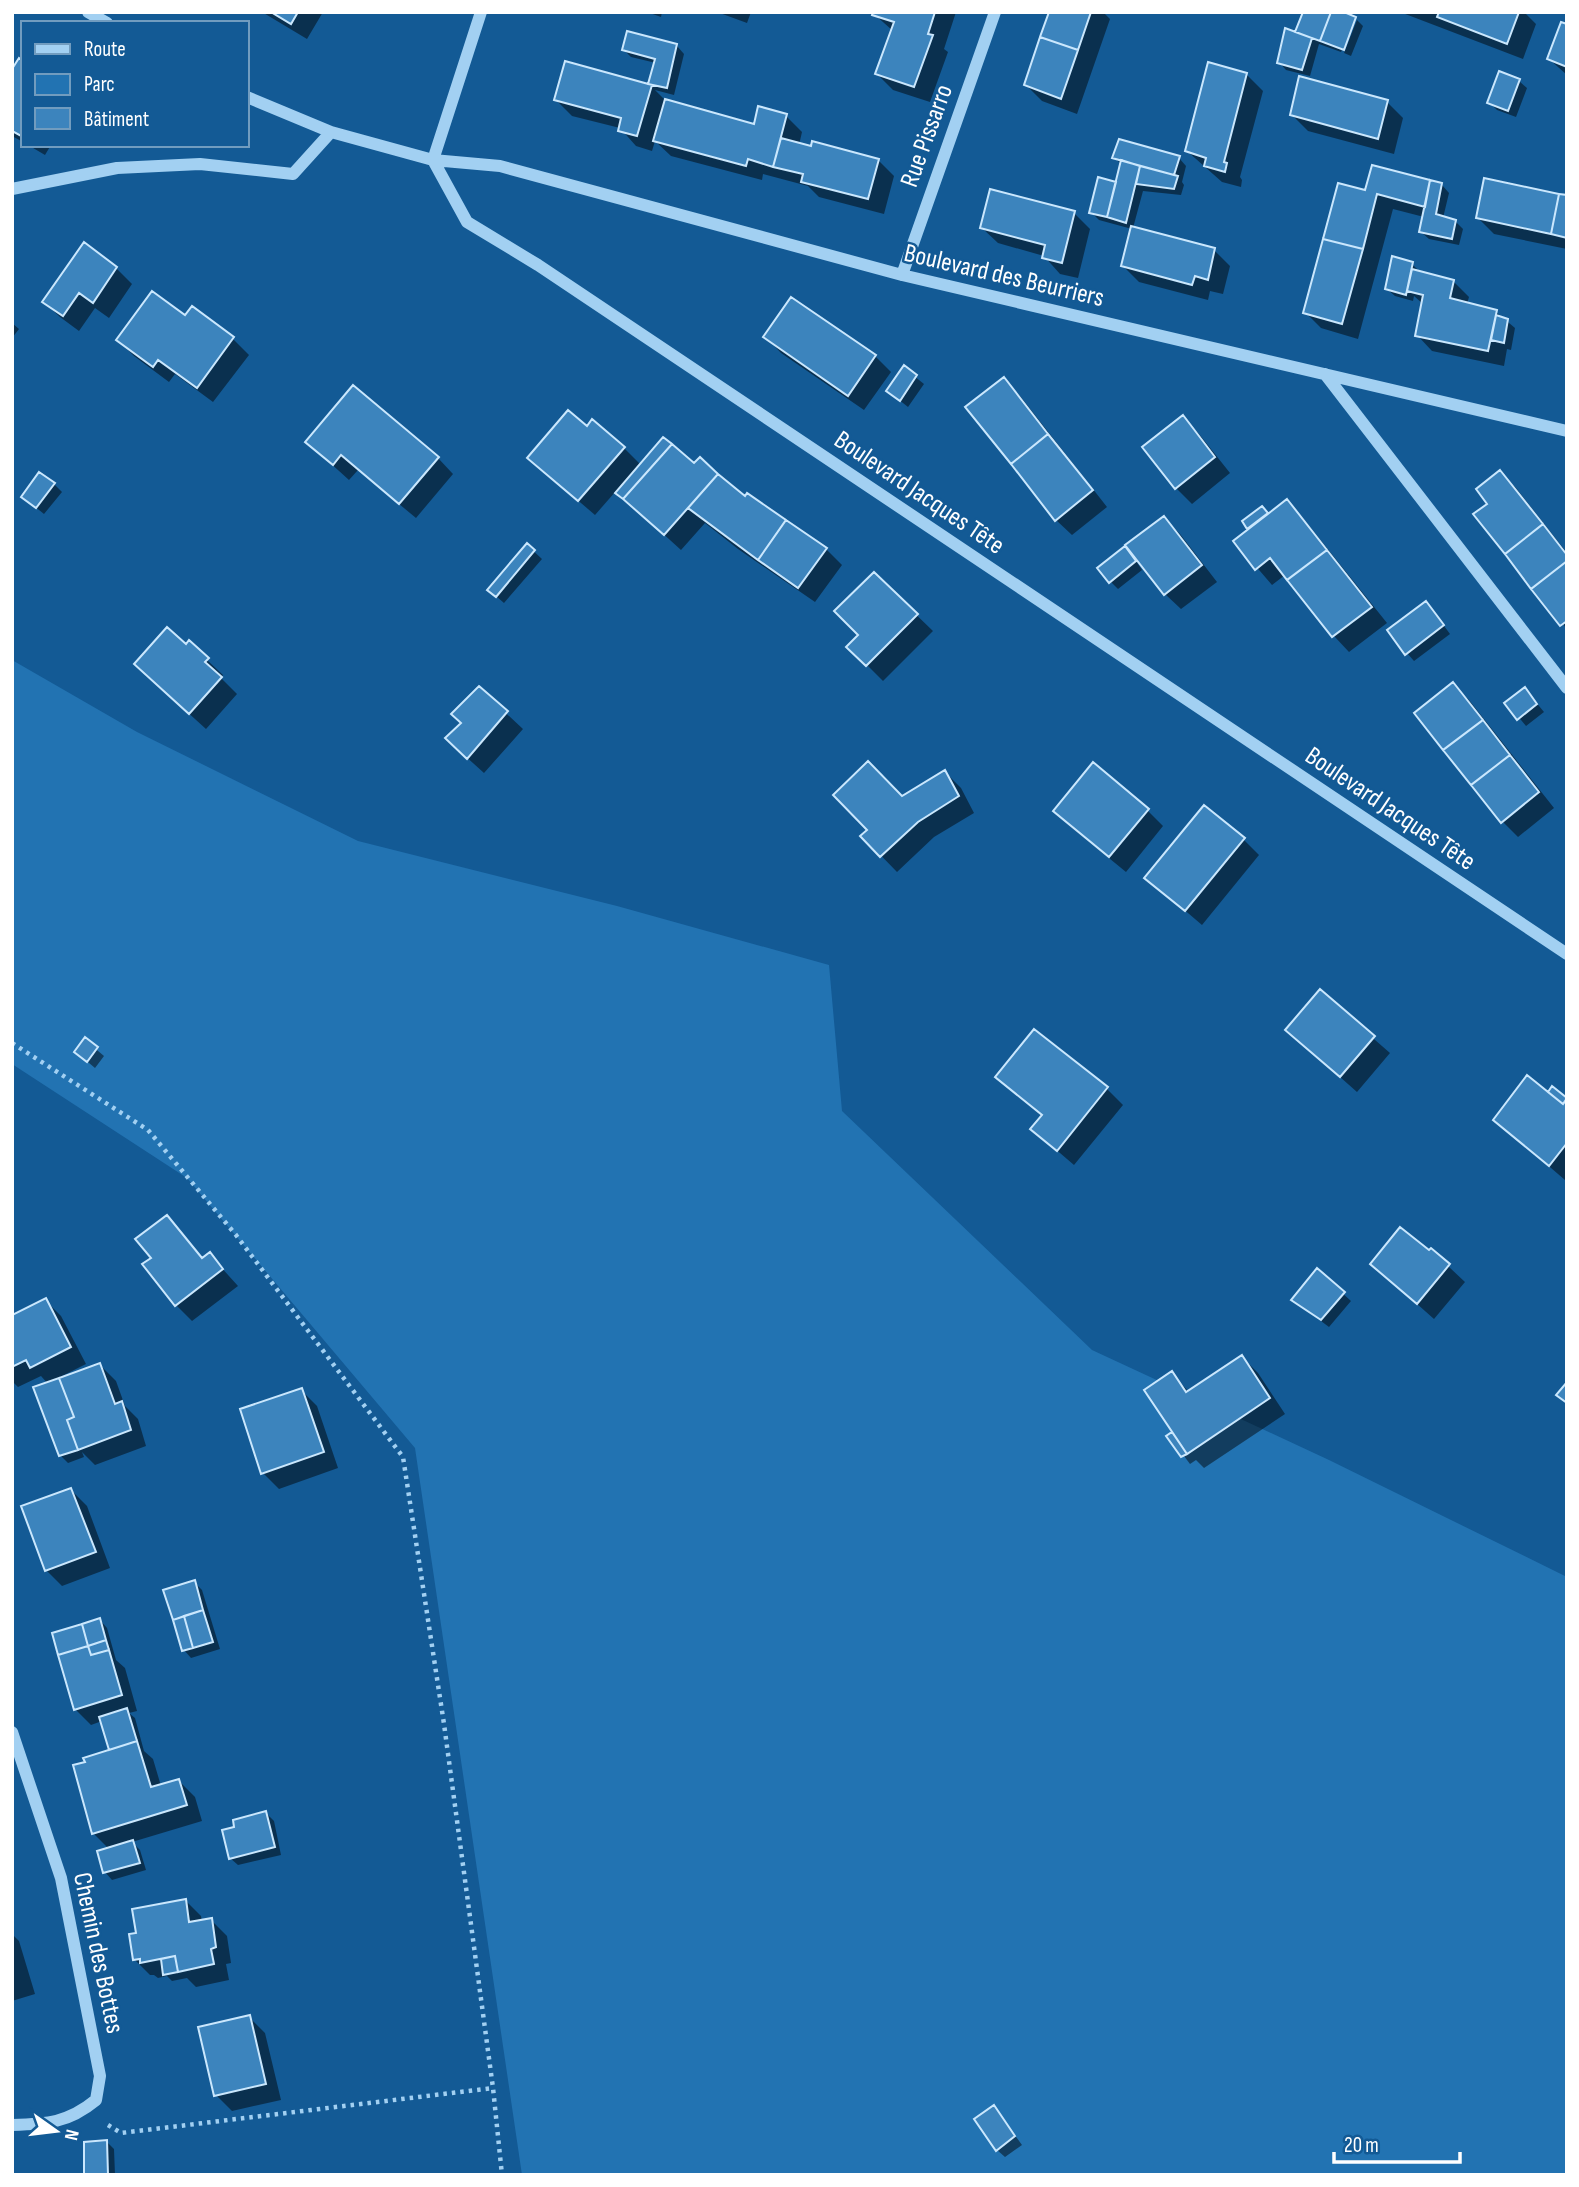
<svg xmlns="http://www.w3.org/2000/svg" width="1579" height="2187" viewBox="0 0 1579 2187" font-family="'Sofia Sans Condensed',sans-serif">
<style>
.green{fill:#2273b2}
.shadow{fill:#0007}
.building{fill:#3c84bd;stroke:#cae7fd;stroke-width:2}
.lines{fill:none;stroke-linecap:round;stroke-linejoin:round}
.path{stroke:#a2d0f2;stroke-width:4.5;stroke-dasharray:3.5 5;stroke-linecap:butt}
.minor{stroke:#a2d0f2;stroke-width:12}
.labels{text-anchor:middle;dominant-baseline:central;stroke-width:5;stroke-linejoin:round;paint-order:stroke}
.street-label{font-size:26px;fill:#fff;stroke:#135a95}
</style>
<rect width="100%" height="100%" fill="#135a95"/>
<path class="green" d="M12,660L137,732L358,841L617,906L829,965L842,1111L1092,1350L1329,1460L1567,1577V2175H522L415,1448L187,1178L12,1064Z"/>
<path class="shadow" d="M262,12H323L307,39Z
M647,12H662L661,17Z
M717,12H751L747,23Z
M875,12H956L944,49L948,52L930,102L893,90L877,74L893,31L874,14Z
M1051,12H1103L1110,19L1077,114L1042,101L1026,85Z
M1400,12H1524L1536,24L1523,59Z
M1355,19L1341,52L1319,44L1310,76L1286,70L1279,62L1296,34Z
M1357,20L1363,26L1351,56L1344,53Z
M1567,26V75L1549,59Z
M628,33L677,46L684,54L674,95L655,90L666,101L755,126L786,116L802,132L799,145L878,160L894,176L884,214L819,197L808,186L763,174L762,180L671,156L655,141L652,151L636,146L620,128L572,116L556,100L649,86L656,63L631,57L624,50Z
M23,63V142L12,136V73Z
M1500,73L1519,81L1527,88L1516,117L1497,110L1489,102Z
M1247,75L1263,91L1240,177L1242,180L1241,187L1222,182L1187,151Z
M1387,102L1403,118L1394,154L1308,131L1292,115Z
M28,145H51L45,155Z
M1114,157L1179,158L1186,166L1182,182L1184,185L1181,195L1143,191L1133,228L1214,250L1230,266L1223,294L1210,291L1208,300L1139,282L1123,266L1132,229L1099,220L1091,212L1117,184L1122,165Z
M1442,185L1449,193L1443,218L1455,221L1463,229L1459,245L1429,239L1421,232L1424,217L1393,209L1358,339L1321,328L1305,312L1366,192Z
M1567,197V249L1494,234L1478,218Z
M1074,213L1090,229L1078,278L1060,274L1044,256L998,243L982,228Z
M1412,264L1419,271L1453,281L1469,297L1467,304L1496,312L1515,328L1511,350L1507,349L1504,366L1432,351L1417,335L1423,304L1414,296L1413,301L1395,296L1387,289Z
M116,268L132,284L109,318L95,308L79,331L60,317L44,302Z
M186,318L233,339L249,355L213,402L175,374L169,382L134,356L118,340Z
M12,323L19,329L12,338Z
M766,337L875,356L891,372L864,410L781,353Z
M904,368L924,384L908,407L888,391Z
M1004,380L1020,396L1107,507L1072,535L1056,520Z
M1183,418L1199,434L1230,473L1192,504L1176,488Z
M587,428L624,448L641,465L694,466L700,459L745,499L826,549L842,565L815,602L738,549L705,523L681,550L616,491L595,515L546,473Z
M307,442L438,458L453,474L416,518L358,470L349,480Z
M1500,472L1516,488L1567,553V630L1489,505Z
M54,484L62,492L44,514L23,497Z
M1286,501L1302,517L1387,623L1349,652L1334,636L1285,575L1272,585L1235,542L1250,529L1244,522L1262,508L1269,515Z
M1164,518L1180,534L1217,582L1181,609L1165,594L1139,560L1136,561L1142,570L1118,589L1110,581L1124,548L1136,559Z
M527,545L542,559L504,603L489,590Z
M874,574L933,631L883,681L849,647L860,635Z
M1433,611L1450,634L1414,661L1407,653Z
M189,643L223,675L221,678L237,694L206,729L152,680Z
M1453,685L1469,700L1554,808L1518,837L1502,821Z
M479,688L523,729L484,773L463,754V723Z
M1525,689L1544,712L1526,726L1507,703Z
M945,772L961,788L974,813L934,837L897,872L862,836L902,798Z
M1147,810L1163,826L1126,872L1071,827L1055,811Z
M1243,839L1259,855L1202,925L1147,878Z
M1320,992L1390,1053L1357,1092L1287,1030Z
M1035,1031L1107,1089L1123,1105L1074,1165L1032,1129L1043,1117L997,1077Z
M85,1040L104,1056L95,1068L76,1052Z
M1552,1088L1567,1100L1565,1180L1495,1120L1554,1099Z
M167,1217L204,1259L210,1255L238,1286L192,1321L176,1305L145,1265L153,1258Z
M1431,1250L1465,1282L1434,1319L1372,1264L1429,1253Z
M1317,1270L1351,1301L1329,1327L1293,1300Z
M45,1300L61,1316L86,1364L58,1378L59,1380L100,1365L116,1381L125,1406L138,1419L146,1446L95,1465L82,1452L84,1457L68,1463L60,1455L48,1384L41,1376L18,1387L12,1381V1317Z
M1242,1357L1258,1373L1285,1414L1204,1468L1196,1460L1190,1464L1169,1436L1175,1432L1172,1374L1189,1392Z
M301,1390L317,1406L338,1468L279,1489L263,1473Z
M71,1490L87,1506L110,1568L62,1586L46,1570Z
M194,1582L202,1590L220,1649L191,1658L184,1650Z
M100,1620L107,1628L116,1660L125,1668L137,1711L129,1713L135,1718L144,1751L153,1759L161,1786L179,1781L195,1797L202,1821L132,1842L140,1850L146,1870L112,1880L105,1872L109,1849L93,1833L111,1751L102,1721L91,1725L75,1709Z
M266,1813L274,1821L281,1855L238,1865L230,1858L237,1828Z
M185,1900L201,1916L202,1922L211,1920L227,1936L231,1963L226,1964L229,1980L196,1987L187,1978L172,1981L167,1976L158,1978L154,1975H150L134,1959L138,1934Z
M12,1934L19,1941L35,1994L12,2001Z
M249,2017L265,2033L281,2100L232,2111L216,2095Z
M994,2107L1022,2145L1005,2157L997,2150Z
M107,2142L114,2149L115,2175H86Z"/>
<path class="building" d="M271,12H298L291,24Z
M873,12H935L928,34L933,35L914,87L875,74L894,22L872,15Z
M1049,12H1091L1078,50L1040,37Z
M1303,12H1331L1320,41L1295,32Z
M1331,12H1344L1356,17L1344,50L1320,41Z
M1439,12H1519L1507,44L1437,17Z
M1561,22L1567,24V67L1547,59Z
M1285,28L1312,38L1302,70L1277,63Z
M627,31L677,44L667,88L648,84L655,59L622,50Z
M1040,37L1078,50L1061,99L1024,85Z
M19,58L23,61V137L12,131V69Z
M565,61L652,85L637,136L618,131L621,118L554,100Z
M1208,62L1247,73L1224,162L1227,163L1225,172L1204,166L1206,158L1185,151Z
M1499,71L1520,79L1508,111L1487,103Z
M1299,76L1388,100L1378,139L1290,115Z
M665,99L754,124L758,106L787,114L773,167L748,159L746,166L653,141Z
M781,138L811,146L812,141L879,159L868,199L801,182L803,174L773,167Z
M1119,139L1180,156L1174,175L1112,158Z
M1121,160L1140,166L1126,223L1107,217Z
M1372,165L1430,180L1425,207L1377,194L1363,249L1323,239L1338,183L1365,190Z
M1140,166L1178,176L1174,189L1136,184Z
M1098,177L1116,182L1107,217L1089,213Z
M1484,178L1559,194L1551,234L1476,218Z
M1430,180L1442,183L1436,214L1456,220L1452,239L1419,232Z
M990,189L1075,211L1062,263L1042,258L1045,245L980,228Z
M1559,194L1567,195V238L1551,234Z
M1131,226L1215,248L1208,280L1195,276L1192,285L1121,266Z
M1323,239L1363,249L1342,324L1303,313Z
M84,242L117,267L93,303L79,293L63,316L42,302Z
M1392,256L1413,262L1406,295L1385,289Z
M1412,269L1454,280L1450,298L1497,310L1488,351L1415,336L1423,295L1407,291Z
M152,291L185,315L192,306L234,337L197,388L158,360L153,367L116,340Z
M791,297L876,355L848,396L763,337Z
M1496,315L1508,319L1504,343L1491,340Z
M904,365L917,375L900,401L886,391Z
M1004,377L1048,434L1011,464L965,407Z
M353,385L439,457L399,504L341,455L333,465L305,442Z
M568,410L587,426L592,419L625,447L578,501L527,458Z
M1183,415L1215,457L1175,489L1142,447Z
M1048,434L1093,490L1055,521L1011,464Z
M663,437L672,444L623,499L615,493Z
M672,444L694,463L700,457L718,474L664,535L623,499Z
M1500,470L1543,524L1505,554L1473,514L1487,504L1476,489Z
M39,472L55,483L36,508L21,497Z
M718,474L745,496L747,493L786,520L758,560L688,508Z
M1287,499L1327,550L1287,580L1270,558L1255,570L1233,541Z
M1262,506L1268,513L1247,529L1242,521Z
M1164,516L1202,565L1164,595L1125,545Z
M786,520L827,548L798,588L758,560Z
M1543,524L1567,555V561L1531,589L1505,554Z
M527,543L535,550L496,597L487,590Z
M1125,546L1136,561L1109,583L1097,568Z
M1327,550L1372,607L1332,637L1287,580Z
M1567,561V621L1560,626L1531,589Z
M874,572L918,614L866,666L846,647L858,635L834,611Z
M1426,601L1444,625L1405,655L1387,630Z
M167,627L186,644L189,640L209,658L205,662L222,677L189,714L134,664Z
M1453,682L1483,720L1443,750L1414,713Z
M479,686L508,711L467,759L445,738L461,723L451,714Z
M1525,687L1537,704L1517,720L1504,703Z
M1483,720L1510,755L1471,785L1443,750Z
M1510,755L1539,792L1501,823L1471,785Z
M868,761L902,796L945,770L959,796L918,822L880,857L860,836L867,830L833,795Z
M1093,762L1149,809L1109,857L1053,811Z
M1204,805L1245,838L1185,911L1144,878Z
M1320,989L1375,1036L1340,1077L1285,1030Z
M1034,1029L1108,1087L1057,1151L1030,1129L1042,1115L995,1077Z
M85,1037L98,1047L87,1062L74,1052Z
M1527,1075L1563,1104L1567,1099V1143L1549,1166L1493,1120Z
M1552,1086L1567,1098L1563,1104L1548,1092Z
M167,1215L202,1258L210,1252L223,1269L175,1306L142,1264L151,1258L135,1239Z
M1400,1227L1429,1250L1431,1248L1450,1264L1417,1304L1370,1264Z
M1317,1268L1345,1292L1321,1320L1291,1300Z
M46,1298L71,1347L30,1368L26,1360L12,1367V1315Z
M1242,1355L1270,1398L1187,1454L1144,1390L1172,1371L1186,1392Z
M100,1363L115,1404L122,1401L131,1430L78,1450L67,1420L74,1417L59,1378Z
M59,1378L74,1417L67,1420L78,1450L59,1456L33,1387Z
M1567,1382V1403L1556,1395Z
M302,1388L324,1452L261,1474L240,1409Z
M1172,1432L1187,1454L1181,1457L1166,1436Z
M71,1488L96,1552L45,1571L21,1506Z
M195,1580L203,1610L173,1620L163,1590Z
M203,1610L213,1642L193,1648L184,1616Z
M184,1616L193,1648L182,1651L173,1620Z
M100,1618L106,1640L88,1646L82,1624Z
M82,1624L88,1646L58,1655L52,1633Z
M106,1640L109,1650L91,1655L88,1646Z
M88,1646L91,1655L109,1650L122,1695L74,1710L58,1655Z
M127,1708L137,1741L109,1750L99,1717Z
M137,1741L151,1787L179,1779L187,1805L92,1834L73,1765L85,1762L83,1758Z
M266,1811L275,1847L229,1859L222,1830L234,1827L233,1820Z
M133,1840L140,1863L103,1873L97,1851Z
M186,1899L189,1922L212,1918L216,1947L211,1949L214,1964L178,1972L175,1956L140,1963V1959L133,1960L129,1934L136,1933L132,1909Z
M175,1956L178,1972L163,1975L161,1959Z
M250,2015L266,2084L214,2096L198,2027Z
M994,2105L1015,2136L996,2151L974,2119Z
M107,2140L108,2175H84V2142Z"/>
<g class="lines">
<path class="path" d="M12,1043L148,1130L236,1235L403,1457L444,1724L493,2088L502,2175
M108,2125L121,2133L493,2088"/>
<path class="minor" d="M88,12L107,23
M481,12L433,160L500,166L902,275L1567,431
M247,97L331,132L433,160L467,222L538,265L1567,954
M12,189L117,168L200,164L293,174L331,132
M902,275L995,12
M1325,374L1567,688
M12,1732L61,1878L100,2076L96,2100C68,2123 47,2124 12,2125"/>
</g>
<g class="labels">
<g class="street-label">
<text transform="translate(927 136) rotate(-70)">Rue Pissarro</text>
<text transform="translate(1004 276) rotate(13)">Boulevard des Beurriers</text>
<text transform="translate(919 493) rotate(34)">Boulevard Jacques Tête</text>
<text transform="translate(1390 809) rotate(34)">Boulevard Jacques Tête</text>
<text transform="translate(98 1953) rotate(78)">Chemin des Bottes</text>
</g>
</g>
<rect width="1579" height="2187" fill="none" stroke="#ffffff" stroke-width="28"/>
<rect x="21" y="21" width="228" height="126" fill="#135a95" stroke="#719cbf" stroke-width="2"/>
<rect x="35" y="44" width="35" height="10" fill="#a2d0f2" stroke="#719cbf" stroke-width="2"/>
<text x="84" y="56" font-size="21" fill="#ffffff">Route</text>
<rect x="35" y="74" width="35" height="21" fill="#2273b2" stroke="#719cbf" stroke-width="2"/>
<text x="84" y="91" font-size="21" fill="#ffffff">Parc</text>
<rect x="35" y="108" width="35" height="21" fill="#3c84bd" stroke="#719cbf" stroke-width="2"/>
<text x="84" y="126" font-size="21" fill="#ffffff">Bâtiment</text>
<g transform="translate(56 2131) rotate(104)" stroke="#135a95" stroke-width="5" paint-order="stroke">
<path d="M0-5L12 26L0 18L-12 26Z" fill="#ffffff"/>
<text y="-10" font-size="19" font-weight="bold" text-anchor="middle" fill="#ffffff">N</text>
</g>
<path d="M1334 2152v10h126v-10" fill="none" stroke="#ffffff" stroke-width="3.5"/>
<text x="1344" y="2152" font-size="21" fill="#ffffff" stroke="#135a95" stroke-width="5" paint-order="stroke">20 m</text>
</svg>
